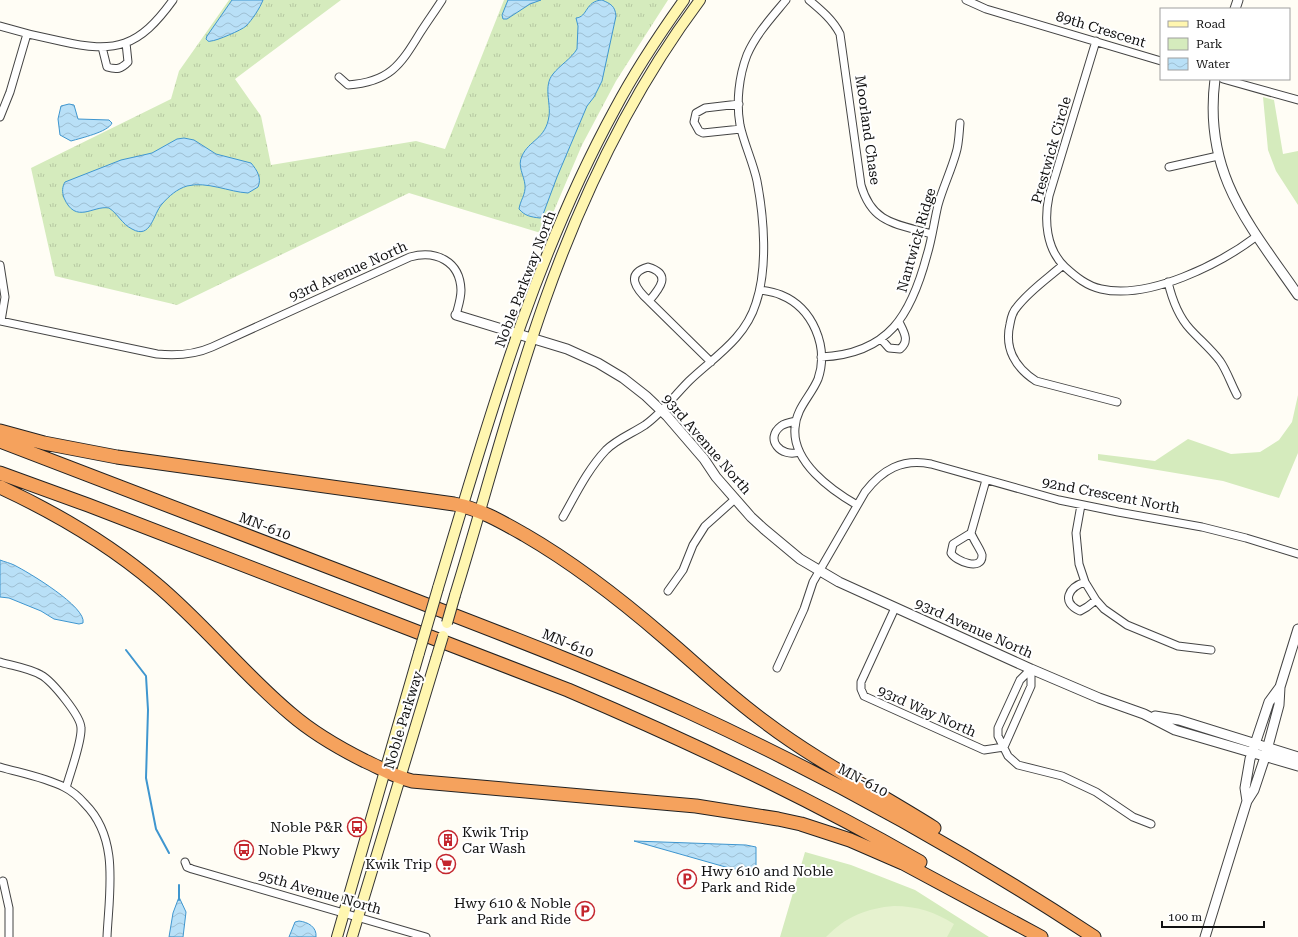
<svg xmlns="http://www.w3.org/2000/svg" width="1298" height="937" viewBox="0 0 1298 937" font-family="'Roboto Serif',serif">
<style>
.grass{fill:url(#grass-tufts)}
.park{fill:#d5ebbd}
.pitch{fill:#e6f2cf}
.water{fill:url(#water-waves);stroke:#3f96cf}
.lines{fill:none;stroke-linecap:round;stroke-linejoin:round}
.stream{stroke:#3f96cf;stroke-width:2}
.minor-casing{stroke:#444;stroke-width:9}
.tertiary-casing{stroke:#444;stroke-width:11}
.secondary-casing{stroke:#333;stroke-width:12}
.motorway-casing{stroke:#222;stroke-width:15}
.minor{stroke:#fff;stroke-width:7}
.tertiary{stroke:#fff;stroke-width:9}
.secondary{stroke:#fff6b0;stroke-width:10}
.motorway{stroke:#f5a25d;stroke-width:13}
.secondary-bridge-casing{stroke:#333;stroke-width:12;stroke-linecap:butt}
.secondary-bridge{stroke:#fff6b0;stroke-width:10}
.labels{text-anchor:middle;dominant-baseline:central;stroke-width:4;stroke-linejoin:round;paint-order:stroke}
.street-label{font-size:14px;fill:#111;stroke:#fff}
.poi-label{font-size:14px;fill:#111;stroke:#fff;text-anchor:end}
</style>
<defs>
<pattern id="grass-tufts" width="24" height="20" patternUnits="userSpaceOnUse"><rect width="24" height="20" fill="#d5ebbd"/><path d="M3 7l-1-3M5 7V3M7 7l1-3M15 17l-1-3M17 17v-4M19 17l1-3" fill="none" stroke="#b6c8a1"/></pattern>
<pattern id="water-waves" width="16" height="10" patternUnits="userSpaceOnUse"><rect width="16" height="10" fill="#b9e0f7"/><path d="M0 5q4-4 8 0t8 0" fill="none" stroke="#9ebfd3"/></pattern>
</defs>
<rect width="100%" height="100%" fill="#fffdf5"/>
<path class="grass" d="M229,0H341L235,79L261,116L271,165L416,141L445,149L504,0H668L616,81L582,145L544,234L409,193L177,305L55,276L31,168L171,99L179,71Z"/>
<path class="park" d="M1263,97L1274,100L1283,154L1298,151V205L1276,171L1268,150Z
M1298,395V453L1279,498L1223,481L1098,460V454L1155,461L1188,439L1231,454L1260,452L1279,440L1292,422Z
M805,852L851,865L915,890L989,937H780Z"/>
<path class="pitch" d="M894,906C917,906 935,912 954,924L947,937H826C845,917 867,908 894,906Z"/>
<path class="water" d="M232,0H263C260,8 252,20 246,26C242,30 216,41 211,41C208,42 208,41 206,39L207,36Z
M508,0H541L530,4L507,19H503L502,15Z
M602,0C611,4 615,6 616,16L602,81L594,97L587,106L557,177L542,217L540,218C531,217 525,216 519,209C520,201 526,194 525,185C524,175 517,166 522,156C529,140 546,139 549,116C551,103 543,86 553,74C560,65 571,59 577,49L578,26L576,18C588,17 585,1 602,0Z
M69,104L74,105L78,119L109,120L112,123C108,132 81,138 71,141L60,135L58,119L61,106Z
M184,138L194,140L216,154L251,163C257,170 262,178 258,187L248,193C229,192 207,181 187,186C177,189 169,196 162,204C153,214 151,240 132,229C122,224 118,214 109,208C93,205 76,225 64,198C62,192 62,187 65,182L121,160L152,153L177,139Z
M0,560C5,562 10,563 14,565C28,572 87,607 83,623L79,624L54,619L41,611L9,598L0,597Z
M634,841L746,845L756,847V867L749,871L729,868Z
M179,897L186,912L183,937H169L173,913Z
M299,921C308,922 317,927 316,937H289L295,922Z"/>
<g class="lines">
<path class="stream" d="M126,650L146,676L148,710L146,778L156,829L169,853
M179,900V885"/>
<defs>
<path id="minor" d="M809,0C821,10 833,20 840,34L861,185C872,224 897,224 932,234
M966,0L986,9L1161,61
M0,26C20,32 40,37 60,41C116,54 139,47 173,0
M1096,41L1049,196C1044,220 1046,249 1065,267C1076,277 1087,286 1101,289C1149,300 1220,264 1257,236
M102,47L107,67C117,70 121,69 128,62L126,43
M339,77L348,85C389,82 400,66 420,33C427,22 435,11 442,0
M1223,79L1298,100
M739,104L705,108L696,113L694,122L699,131L703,133L741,129
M0,117L10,92L27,34
M1169,167L1218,156
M0,265L5,297L1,321
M1063,265C1048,278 1029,291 1017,307C1013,311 1011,318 1010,324C1004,349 1016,368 1036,381L1117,402
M648,267C672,274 660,288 649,301C637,290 624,274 648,267Z
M1168,282C1172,299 1178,316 1190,329C1200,340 1211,349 1220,361C1227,371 1231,384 1237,395
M760,290C767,291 774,292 781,295C813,308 829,347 818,379C811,396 796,408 795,428C792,462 831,490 857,505
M649,301L711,362
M0,321L157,354C177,356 194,355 212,347L410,257C436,250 460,261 461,290C461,299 458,307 456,315
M881,339L889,348L900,349C910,341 904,332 899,322
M821,357C889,354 911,315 927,255C932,239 934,222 938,205C943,187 951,171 956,153C959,144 959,133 960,123
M796,421C791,422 785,423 781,426C764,439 781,458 799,452
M1081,505L1076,533L1079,564L1085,582L1096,600L1104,609L1127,625L1178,646L1211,650
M563,517C576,494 588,469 606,450C617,439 633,433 645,425C662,413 674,396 689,381C714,357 745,339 756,303C768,267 764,218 757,181C753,162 744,144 740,125C736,102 739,76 747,55C756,34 772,17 786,0
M971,533C973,539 982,552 982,555C983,572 955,561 951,553L953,544Z
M971,533L986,480
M1085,582C1069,587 1060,602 1080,611L1087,607L1096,600
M668,591L683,570L693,545L705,526L735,499
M895,608L861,682V689L864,696L984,750L1004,747
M0,662C13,666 29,668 41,675C52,681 81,716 81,728C82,742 70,773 66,788
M777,668L804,609L813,582L865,492C882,470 902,458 931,464L1059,500L1118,512L1202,527L1246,538L1298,554
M1031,669L1020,680L998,728V736L1008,756L1018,765L1062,776L1096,792L1133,817L1151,824
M1004,747L1031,686V669
M0,767C21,773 44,777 64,787C72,791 79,797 85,804C120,839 109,892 107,937
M185,862L187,867L192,869L426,937
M3,881L9,908V937"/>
<path id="tertiary" d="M1235,9L1238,0
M1215,79C1203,173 1248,223 1298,295
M456,315L567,349L598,363L623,378L646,396L667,416L704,459L716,477L751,517L764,529L800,559L839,582L1031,669L1099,698L1144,714L1175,730L1298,766
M1155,716L1179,720L1298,757
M1247,801L1245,788L1250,759L1269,702L1280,687
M1205,937L1247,801L1254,790L1265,757L1279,705L1280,687L1298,629"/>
<path id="secondary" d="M438,588C487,425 533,259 615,109C635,71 659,35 684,0
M455,595C485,498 510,399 544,303C582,195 632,91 700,0
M337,937L419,653
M352,937L436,659"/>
<path id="motorway" d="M0,431L44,443L117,457L454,504C480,509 502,522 525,535C575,564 620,599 664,637C697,665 729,696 765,722C818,762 877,792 934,828
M0,441C124,489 248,537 373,584C478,625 584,664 687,711C828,776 964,851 1094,937
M0,473L88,505L568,690C688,741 807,797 920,862
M0,487C56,513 109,544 156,584C204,624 243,674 291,714C313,733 339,748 365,761C381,768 395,777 412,781L696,806L778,819L801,824L850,840L903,863L1041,937"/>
</defs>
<use href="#minor" class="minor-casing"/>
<use href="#tertiary" class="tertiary-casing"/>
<use href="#secondary" class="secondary-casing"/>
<use href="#motorway" class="motorway-casing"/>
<use href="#minor" class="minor"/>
<use href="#tertiary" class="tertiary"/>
<use href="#secondary" class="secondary"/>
<use href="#motorway" class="motorway"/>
<defs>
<path id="secondary-bridge" d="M447,623L455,595
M419,653L438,588
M436,659L443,636"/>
</defs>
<use href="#secondary-bridge" class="secondary-bridge-casing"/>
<use href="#secondary-bridge" class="secondary-bridge"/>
</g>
<defs>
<symbol id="bus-ring" viewBox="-11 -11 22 22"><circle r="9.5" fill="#fff" stroke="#c4262e" stroke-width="1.5"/><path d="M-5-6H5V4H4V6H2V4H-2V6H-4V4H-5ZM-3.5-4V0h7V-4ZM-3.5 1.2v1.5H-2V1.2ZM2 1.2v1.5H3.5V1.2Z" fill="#c4262e"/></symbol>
<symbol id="building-ring" viewBox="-11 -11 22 22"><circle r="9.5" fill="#fff" stroke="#c4262e" stroke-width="1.5"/><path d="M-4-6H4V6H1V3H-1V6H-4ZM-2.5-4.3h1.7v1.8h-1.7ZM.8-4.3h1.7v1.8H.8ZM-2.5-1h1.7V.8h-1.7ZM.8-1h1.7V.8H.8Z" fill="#c4262e"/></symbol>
<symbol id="supermarket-ring" viewBox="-11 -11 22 22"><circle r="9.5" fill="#fff" stroke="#c4262e" stroke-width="1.5"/><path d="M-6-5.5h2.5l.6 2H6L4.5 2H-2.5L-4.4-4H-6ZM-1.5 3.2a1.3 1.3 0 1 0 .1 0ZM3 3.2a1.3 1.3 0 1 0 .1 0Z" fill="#c4262e"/></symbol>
<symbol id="parking-ring" viewBox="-11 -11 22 22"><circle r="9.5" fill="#fff" stroke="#c4262e" stroke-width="1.5"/><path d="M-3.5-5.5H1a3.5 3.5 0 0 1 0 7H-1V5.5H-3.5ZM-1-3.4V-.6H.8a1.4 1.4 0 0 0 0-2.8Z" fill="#c4262e"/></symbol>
</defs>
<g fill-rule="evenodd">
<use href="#bus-ring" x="346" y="816" width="22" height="22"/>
<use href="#building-ring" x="437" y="829" width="22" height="22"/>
<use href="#bus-ring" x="233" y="839" width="22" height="22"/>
<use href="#supermarket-ring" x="435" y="853" width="22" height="22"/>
<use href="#parking-ring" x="676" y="868" width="22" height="22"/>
<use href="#parking-ring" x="574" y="900" width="22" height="22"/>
</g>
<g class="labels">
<g class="street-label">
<text transform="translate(1101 29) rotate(17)">89th Crescent</text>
<text transform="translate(868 130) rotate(82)">Moorland Chase</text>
<text transform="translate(1051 150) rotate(-74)">Prestwick Circle</text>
<text transform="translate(916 240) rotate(-74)">Nantwick Ridge</text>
<text transform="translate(348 271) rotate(-24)">93rd Avenue North</text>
<text transform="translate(525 279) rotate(-69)">Noble Parkway North</text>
<text transform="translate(707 444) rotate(49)">93rd Avenue North</text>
<text transform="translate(1111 495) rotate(11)">92nd Crescent North</text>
<text transform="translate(265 526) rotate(21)">MN-610</text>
<text transform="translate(974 628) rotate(24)">93rd Avenue North</text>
<text transform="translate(568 643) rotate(22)">MN-610</text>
<text transform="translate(927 711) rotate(24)">93rd Way North</text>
<text transform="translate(403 720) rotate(-73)">Noble Parkway</text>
<text transform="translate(863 780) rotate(28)">MN-610</text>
<text transform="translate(320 892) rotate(16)">95th Avenue North</text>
</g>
<g class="poi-label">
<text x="343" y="827">Noble P&amp;R</text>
<text x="462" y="832" text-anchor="start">Kwik Trip<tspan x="462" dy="16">Car Wash</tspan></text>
<text x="258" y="850" text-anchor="start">Noble Pkwy</text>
<text x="432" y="864">Kwik Trip</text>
<text x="701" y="871" text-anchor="start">Hwy 610 and Noble<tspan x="701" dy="16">Park and Ride</tspan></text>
<text x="571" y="903">Hwy 610 &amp; Noble<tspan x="571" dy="16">Park and Ride</tspan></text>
</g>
</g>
<rect x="1160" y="8" width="130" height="72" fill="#ffffff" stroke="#a0a0a0"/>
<rect x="1168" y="21" width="20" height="6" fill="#fff6b0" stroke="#a0a0a0"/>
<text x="1196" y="28" font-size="12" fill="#111111">Road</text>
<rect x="1168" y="38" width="20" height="12" fill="#d5ebbd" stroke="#a0a0a0"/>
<text x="1196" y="48" font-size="12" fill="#111111">Park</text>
<rect x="1168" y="58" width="20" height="12" fill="url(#water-waves)" stroke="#a0a0a0"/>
<text x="1196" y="68" font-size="12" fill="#111111">Water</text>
<path d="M1162 921v6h102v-6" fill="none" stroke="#111111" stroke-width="2"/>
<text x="1168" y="921" font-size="12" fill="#111111" stroke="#ffffff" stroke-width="3" paint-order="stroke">100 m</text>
</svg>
